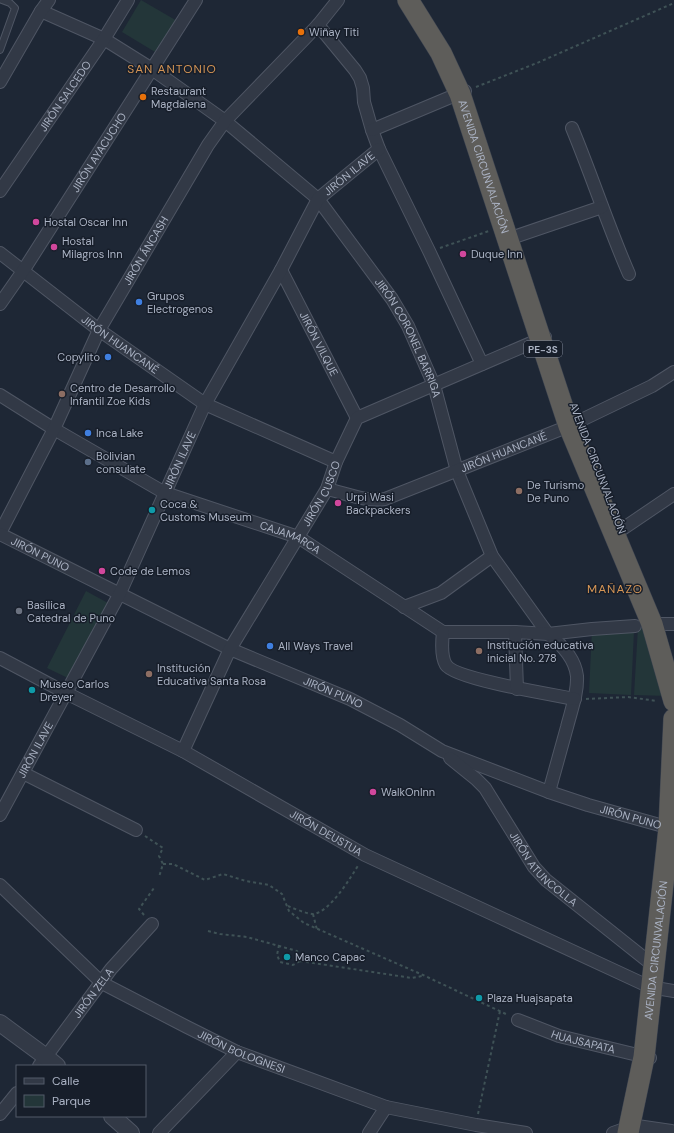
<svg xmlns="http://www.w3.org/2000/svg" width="674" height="1133" viewBox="0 0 674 1133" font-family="'DM Sans',sans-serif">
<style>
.green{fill:#233639}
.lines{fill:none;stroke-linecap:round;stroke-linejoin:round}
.service-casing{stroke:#4f5664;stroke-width:8}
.minor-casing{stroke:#4f5664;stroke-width:14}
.tertiary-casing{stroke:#4f5664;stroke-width:18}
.trunk-casing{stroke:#3c4350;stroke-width:22}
.path{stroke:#3f5256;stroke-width:2;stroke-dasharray:3 3;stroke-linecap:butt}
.service{stroke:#323946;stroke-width:6}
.minor{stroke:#323946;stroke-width:12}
.tertiary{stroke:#323946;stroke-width:16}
.trunk{stroke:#5e5d5a;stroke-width:21}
.food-dot{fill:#e8710a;stroke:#171e2a;stroke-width:1.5}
.hotel-dot{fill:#d1479c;stroke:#171e2a;stroke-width:1.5}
.shop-dot{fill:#3f7fe0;stroke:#171e2a;stroke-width:1.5}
.education-dot{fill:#8d6e63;stroke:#171e2a;stroke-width:1.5}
.service-dot{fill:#5c6f8a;stroke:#171e2a;stroke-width:1.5}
.culture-dot{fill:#0f9aa8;stroke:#171e2a;stroke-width:1.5}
.worship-dot{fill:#6b7280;stroke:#171e2a;stroke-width:1.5}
.labels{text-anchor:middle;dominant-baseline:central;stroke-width:3;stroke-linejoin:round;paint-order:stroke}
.shield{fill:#171e2a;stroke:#7f8696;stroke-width:1}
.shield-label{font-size:10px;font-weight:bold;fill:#abb3c4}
.poi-label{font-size:11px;fill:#abb3c4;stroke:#171e2a;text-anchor:start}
.street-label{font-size:11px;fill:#abb3c4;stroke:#171e2a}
.neighbourhood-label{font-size:12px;letter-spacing:1px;fill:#d59555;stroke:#171e2a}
</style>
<rect width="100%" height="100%" fill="#1e2735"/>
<path class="green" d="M141,0L184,25L165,58L122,32Z
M86,591L108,603L70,679L47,668Z
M646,626L668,696L634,695L638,627Z
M592,629L634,631L631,695L589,693Z"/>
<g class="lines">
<defs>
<path id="service" d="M0,50L15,8L10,3L2,0"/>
<g id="minor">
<path id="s1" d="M41,11L104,39L152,69L225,121L318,199L392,299L408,326L434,385L457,471L492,556L548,634C561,644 575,658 577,676C578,693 571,711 567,727C561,748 555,770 549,792"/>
<path d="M318,25L355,70L360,78L363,88L364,102L372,130L379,149L429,251L482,364"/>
<path d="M0,82L41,11L49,0"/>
<path d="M572,128C592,176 608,226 629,274"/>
<path d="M372,130L465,91"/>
<path id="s2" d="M0,191L104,39L128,0"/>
<path d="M508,239L602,207"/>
<path id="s3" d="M0,253L99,330L205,404L336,462"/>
<path id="s4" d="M281,270L357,418"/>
<path id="s5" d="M0,304L23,271L196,0"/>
<path id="s6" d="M0,395L54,429L165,493L298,537L443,632H515L548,634L592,629L635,626"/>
<path id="s7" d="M327,489C345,493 366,502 385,499L569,426L652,386L674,372"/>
<path id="s8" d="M0,533L54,429L99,330L208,145L225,121L318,25L338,0"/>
<path id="s9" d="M0,534L230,649L350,699L400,725L442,751L549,792L588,805L674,829"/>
<path d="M615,534L674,494"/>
<path d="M404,607L441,593L492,556"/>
<path d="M652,624H674"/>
<path d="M443,632C442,641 441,657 446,665C455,679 554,695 575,699"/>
<path d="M515,632L517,689"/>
<path id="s10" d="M0,658L66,693L183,751L365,855L650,987L674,991"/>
<path id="s11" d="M183,751L230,649L327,489L336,462L357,418L545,337"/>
<path id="s12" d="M450,758L476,779L485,788L534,867L546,880L654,966L657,967"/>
<path d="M23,773L136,830"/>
<path id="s13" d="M0,815L120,593L205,404L281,270L318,199L379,149"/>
<path id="s14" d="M0,885L102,983L187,1027L237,1052L386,1107L476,1125L526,1133"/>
<path id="s15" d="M518,1020L559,1036L650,1058"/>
<path id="s16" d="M39,1066L111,969L152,924"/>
<path d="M0,1114L17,1093"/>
<path d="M159,1133L237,1052"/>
<path d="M369,1133L386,1107"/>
<path d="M613,1133L630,1127"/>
</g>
<path id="tertiary" d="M0,1023L46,1057L57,1066
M112,1116L131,1133
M630,1127L671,1133"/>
<g id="trunk">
<path id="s17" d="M408,0L441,53L460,94L569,426L652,624L674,701"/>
<path id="s18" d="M628,1133L644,1057L667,847L669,828L674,719"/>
</g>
</defs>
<use href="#service" class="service-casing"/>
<use href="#minor" class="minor-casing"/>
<use href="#tertiary" class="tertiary-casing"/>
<use href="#trunk" class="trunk-casing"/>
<path class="path" d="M476,87L537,63L674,3
M440,248L489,231
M586,699L628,697L657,701
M145,836L163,848L159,856L163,864L159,877
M163,864H173L205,880L223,874L246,881L269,885L282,894L289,911L304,923L423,975L508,1015
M288,906C295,909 305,913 312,914C329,914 351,877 359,864
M313,914L317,930
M144,915L139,909L154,888
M208,931L220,934L247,937L297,951L300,961L412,978L422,976
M279,945L277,955L280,962L293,965L300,961
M478,1114L500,1011"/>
<use href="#service" class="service"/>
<use href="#minor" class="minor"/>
<use href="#tertiary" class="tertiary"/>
<use href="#trunk" class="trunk"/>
</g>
<g class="food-dot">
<circle cx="301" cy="32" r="4"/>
<circle cx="143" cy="97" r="4"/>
</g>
<g class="hotel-dot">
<circle cx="36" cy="222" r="4"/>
<circle cx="54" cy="247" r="4"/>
<circle cx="463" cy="254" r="4"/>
<circle cx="338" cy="503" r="4"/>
<circle cx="102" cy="571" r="4"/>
<circle cx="373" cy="792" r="4"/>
</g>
<g class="shop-dot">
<circle cx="139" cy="302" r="4"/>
<circle cx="108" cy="357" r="4"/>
<circle cx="88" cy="433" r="4"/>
<circle cx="270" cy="646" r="4"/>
</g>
<g class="education-dot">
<circle cx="62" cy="394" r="4"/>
<circle cx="519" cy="491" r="4"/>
<circle cx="479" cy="651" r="4"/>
<circle cx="149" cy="674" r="4"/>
</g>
<circle class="service-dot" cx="88" cy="462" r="4"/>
<g class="culture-dot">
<circle cx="152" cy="510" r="4"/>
<circle cx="32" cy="690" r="4"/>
<circle cx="287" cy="957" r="4"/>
<circle cx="479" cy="998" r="4"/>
</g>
<circle class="worship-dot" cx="19" cy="611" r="4"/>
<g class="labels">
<rect class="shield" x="524" y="341" width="38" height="16" rx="3"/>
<g class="shield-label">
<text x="543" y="349">PE-3S</text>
</g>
<g class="poi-label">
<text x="309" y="32">Wiñay Titi</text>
<text x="151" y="91">Restaurant<tspan x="151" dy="13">Magdalena</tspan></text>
<text x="44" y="222">Hostal Oscar Inn</text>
<text x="62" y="241">Hostal<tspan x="62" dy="13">Milagros Inn</tspan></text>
<text x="471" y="254">Duque Inn</text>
<text x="147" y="296">Grupos<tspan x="147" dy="13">Electrogenos</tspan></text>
<text x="100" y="357" text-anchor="end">Copylito</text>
<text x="70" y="388">Centro de Desarrollo<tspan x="70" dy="13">Infantil Zoe Kids</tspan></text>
<text x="96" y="433">Inca Lake</text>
<text x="96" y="456">Bolivian<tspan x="96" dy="13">consulate</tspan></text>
<text x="527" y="485">De Turismo<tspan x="527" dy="13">De Puno</tspan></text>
<text x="346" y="497">Urpi Wasi<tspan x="346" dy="13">Backpackers</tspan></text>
<text x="160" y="504">Coca &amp;<tspan x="160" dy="13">Customs Museum</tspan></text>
<text x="110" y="571">Code de Lemos</text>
<text x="27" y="605">Basilica<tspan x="27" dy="13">Catedral de Puno</tspan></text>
<text x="487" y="645">Institución educativa<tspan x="487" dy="13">inicial No. 278</tspan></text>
<text x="278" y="646">All Ways Travel</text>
<text x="157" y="668">Institución<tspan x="157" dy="13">Educativa Santa Rosa</tspan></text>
<text x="40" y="684">Museo Carlos<tspan x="40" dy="13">Dreyer</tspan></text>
<text x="381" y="792">WalkOnInn</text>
<text x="295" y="957">Manco Capac</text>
<text x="487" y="998">Plaza Huajsapata</text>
</g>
<g class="street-label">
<text stroke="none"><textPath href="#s2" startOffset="115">JIRÓN SALCEDO</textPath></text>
<text stroke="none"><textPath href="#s5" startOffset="181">JIRÓN AYACUCHO</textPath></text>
<text stroke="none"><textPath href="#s17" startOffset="184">AVENIDA CIRCUNVALACIÓN</textPath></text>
<text stroke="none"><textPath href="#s13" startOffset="734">JIRÓN ILAVE</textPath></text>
<text stroke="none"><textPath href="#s8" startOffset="318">JIRÓN ÁNCASH</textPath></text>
<text stroke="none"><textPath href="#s1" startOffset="503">JIRÓN CORONEL BARRIGA</textPath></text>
<text stroke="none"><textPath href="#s3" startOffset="151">JIRÓN HUANCANÉ</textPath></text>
<text stroke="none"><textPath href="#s4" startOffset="83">JIRÓN VILQUE</textPath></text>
<text stroke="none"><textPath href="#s7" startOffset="187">JIRÓN HUANCANÉ</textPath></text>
<text stroke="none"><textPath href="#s13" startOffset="398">JIRÓN ILAVE</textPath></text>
<text transform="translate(598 468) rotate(69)">AVENIDA CIRCUNVALACIÓN</text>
<text stroke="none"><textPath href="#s11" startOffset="293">JIRÓN CUSCO</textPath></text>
<text stroke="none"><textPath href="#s6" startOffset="325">CAJAMARCA</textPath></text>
<text stroke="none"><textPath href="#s9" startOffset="45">JIRÓN PUNO</textPath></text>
<text stroke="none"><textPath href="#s9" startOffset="369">JIRÓN PUNO</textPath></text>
<text stroke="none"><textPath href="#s13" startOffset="74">JIRÓN ILAVE</textPath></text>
<text stroke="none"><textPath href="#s9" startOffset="693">JIRÓN PUNO</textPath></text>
<text stroke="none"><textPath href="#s10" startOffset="370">JIRÓN DEUSTUA</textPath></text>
<text stroke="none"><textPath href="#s12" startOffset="147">JIRÓN ATUNCOLLA</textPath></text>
<text stroke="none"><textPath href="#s18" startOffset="185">AVENIDA CIRCUNVALACIÓN</textPath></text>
<text stroke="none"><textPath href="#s16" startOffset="91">JIRÓN ZELA</textPath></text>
<text stroke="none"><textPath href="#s15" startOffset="69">HUAJSAPATA</textPath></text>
<text stroke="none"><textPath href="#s14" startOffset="297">JIRÓN BOLOGNESI</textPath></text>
</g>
<g class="neighbourhood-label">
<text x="172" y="69">SAN ANTONIO</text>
<text x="615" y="589">MAÑAZO</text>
</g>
</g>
<rect x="16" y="1065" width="130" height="52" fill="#171e2a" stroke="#525a68"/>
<rect x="24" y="1078" width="20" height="6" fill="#323946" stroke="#525a68"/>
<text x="52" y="1085" font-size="12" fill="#abb3c4">Calle</text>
<rect x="24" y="1095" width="20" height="12" fill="#233639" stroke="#525a68"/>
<text x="52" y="1105" font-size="12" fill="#abb3c4">Parque</text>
</svg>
